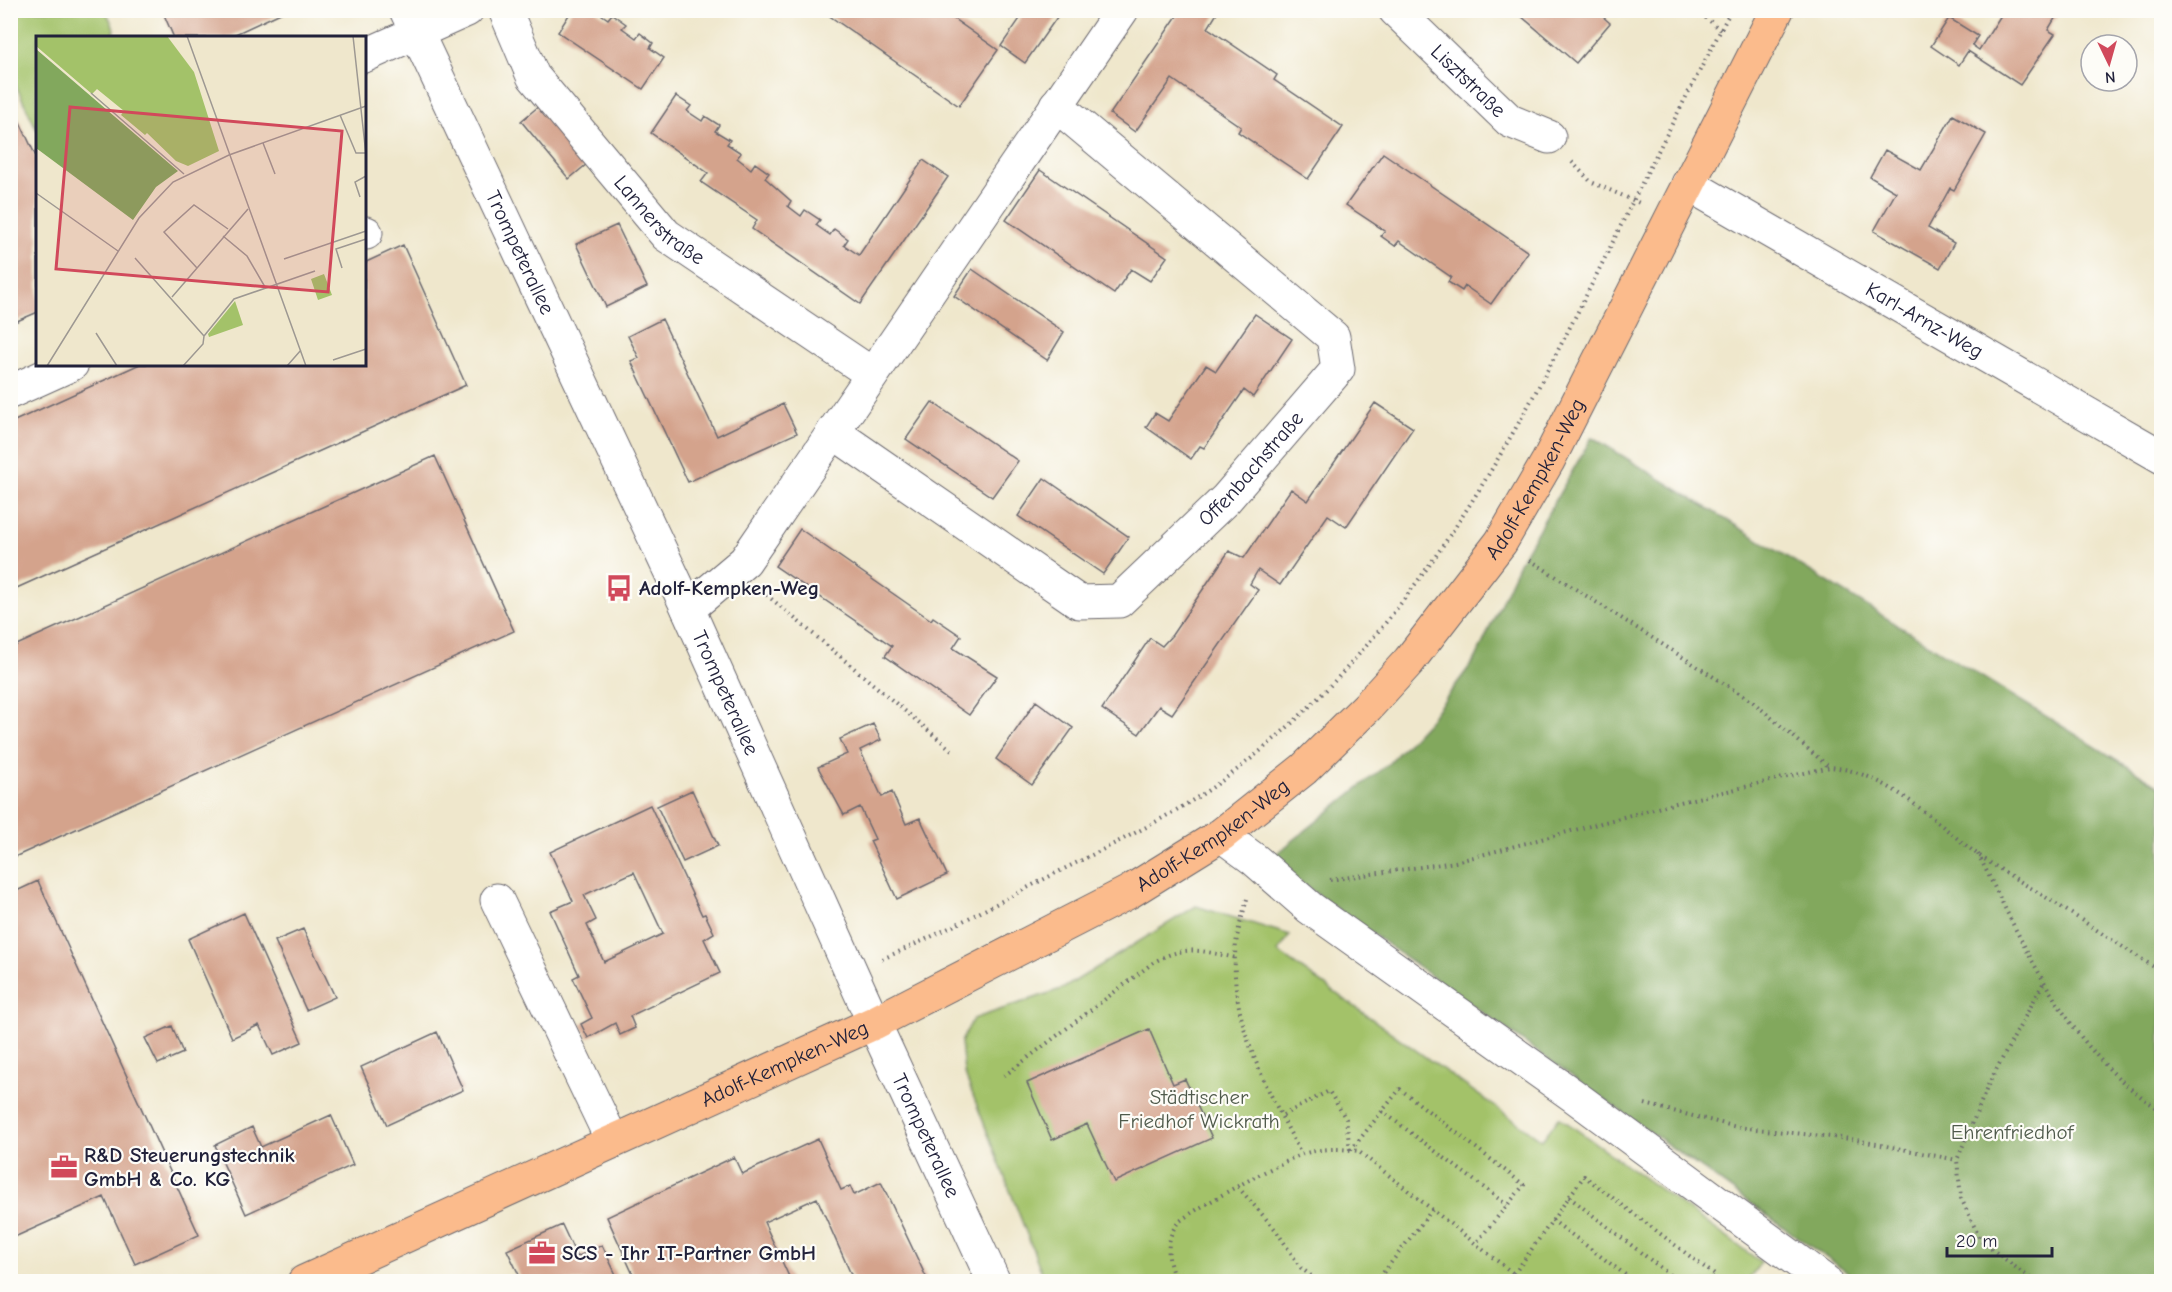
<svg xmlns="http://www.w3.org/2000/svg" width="2172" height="1292" viewBox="0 0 2172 1292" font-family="'Comic Neue',sans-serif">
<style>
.green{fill:#a3c269;stroke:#627252;stroke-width:1.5}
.forest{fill:#82a85d;stroke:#52654c;stroke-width:1.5}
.building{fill:#d4a38c;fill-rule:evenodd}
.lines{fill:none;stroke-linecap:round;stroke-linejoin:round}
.minor-casing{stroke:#6a676e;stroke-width:35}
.major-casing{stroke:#6a676e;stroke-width:35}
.path{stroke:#6a676e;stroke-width:4;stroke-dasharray:1.5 4.5;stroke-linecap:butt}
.minor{stroke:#fff;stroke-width:33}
.major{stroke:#fbbb8c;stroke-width:33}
.labels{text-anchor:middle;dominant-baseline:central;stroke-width:4.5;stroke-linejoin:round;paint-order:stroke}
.street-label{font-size:21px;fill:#22223b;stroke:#fdfcf7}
.poi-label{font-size:21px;font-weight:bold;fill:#22223b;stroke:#fdfcf7;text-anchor:start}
.park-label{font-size:21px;fill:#4f5a4b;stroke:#fdfcf7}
.inset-road{fill:none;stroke:#9d9892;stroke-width:1.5}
.view{fill:#d1495b;fill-opacity:0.15;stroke:#d1495b;stroke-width:3}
.inset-edge{fill:none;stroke:#22223b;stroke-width:3}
</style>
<rect width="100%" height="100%" fill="#fdfcf7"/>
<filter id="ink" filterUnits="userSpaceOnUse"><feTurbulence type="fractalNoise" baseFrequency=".0167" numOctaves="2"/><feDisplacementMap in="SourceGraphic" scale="12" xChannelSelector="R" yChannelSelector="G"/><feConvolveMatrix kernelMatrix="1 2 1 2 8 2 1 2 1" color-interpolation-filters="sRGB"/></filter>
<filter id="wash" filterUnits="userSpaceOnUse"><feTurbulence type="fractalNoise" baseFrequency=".008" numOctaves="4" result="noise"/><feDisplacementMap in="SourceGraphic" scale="24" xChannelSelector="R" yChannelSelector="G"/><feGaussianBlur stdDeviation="1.35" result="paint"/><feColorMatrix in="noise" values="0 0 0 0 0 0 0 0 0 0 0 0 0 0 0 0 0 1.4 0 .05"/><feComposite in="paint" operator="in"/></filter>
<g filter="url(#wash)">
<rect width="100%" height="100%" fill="#efe7cc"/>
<path class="green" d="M11,10L106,11L115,30L112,37L38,38L37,130L11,75Z
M1196,906L1290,935L1278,952L1542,1140L1559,1117L1761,1262L1747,1282L1045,1281L964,1072L961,1042L973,1019L1064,988Z"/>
<path class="forest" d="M1592,437L2161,787V1281H1859L1269,860L1389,763L1431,718L1476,658L1519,563Z"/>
<g id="blocks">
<path class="building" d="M162,10H287L227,38H174Z
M572,10H595L608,19L612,14L626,24L622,28L636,38L640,33L653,43L650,48L664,58L643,89L558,32Z
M821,10H941L998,50L959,106Z
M1026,10H1062L1025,63L1001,46Z
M1181,10H1219L1208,28L1277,75L1274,80L1343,127L1308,179L1238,132L1241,127L1172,79L1135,132L1110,114Z
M1514,10H1595L1610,23L1576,63Z
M2001,10H2060L2048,30L2055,34L2020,85L1968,51L1959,65L1931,46L1949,18L1978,36L1972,45L1979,50L2003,12Z
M676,96L691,106L687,111L702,121L705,116L719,125L715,131L730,140L727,144L741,153L737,158L751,169L755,163L769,173L765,178L791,201L788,206L801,216L805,210L820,220L816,225L830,235L834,229L848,239L844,245L859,255L923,160L948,177L860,304L752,229L757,220L701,182L708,173L651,133Z
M10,101L38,161V312L10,324Z
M545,101L593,159L569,179L521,121Z
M1953,115L1986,134L1954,190L1950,188L1928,228L1954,243L1940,268L1874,231L1896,192L1870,177L1885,150L1921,170Z
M1383,153L1528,252L1491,304L1465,286L1462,291L1448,282L1451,277L1399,241L1395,246L1381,236L1385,231L1346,205Z
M1040,170L1167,257L1150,281L1131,269L1114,294L1006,220Z
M617,225L647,287L606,307L576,244Z
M403,245L466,385L10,591V423L140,364H364V263Z
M972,269L1064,332L1047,360L954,296Z
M1255,314L1292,339L1253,397L1244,390L1204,448L1200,446L1191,459L1146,427L1155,413L1168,421L1206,365L1216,371Z
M662,319L717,436L783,404L797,433L688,482L631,361L639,358L628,336Z
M932,402L1018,461L992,497L906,439Z
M1375,403L1413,428L1346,527L1328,515L1280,585L1258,570L1250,584L1258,590L1172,714L1159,706L1139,734L1102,709L1150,638L1162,646L1172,635L1229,551L1244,558L1291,489L1308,501Z
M435,456L514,631L10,859V648Z
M1044,478L1129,537L1103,574L1018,516Z
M800,529L931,620L933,617L961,636L953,648L997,676L969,715L885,656L892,646L775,566Z
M1036,701L1073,728L1032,785L996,759Z
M873,724L881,740L860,750L882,797L892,792L906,824L920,818L947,875L897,899L870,841L875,839L860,807L844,815L818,767L847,754L840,739Z
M692,790L718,846L683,862L657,806Z
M650,805L702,915L705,914L714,933L704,939L720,973L630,1016L635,1028L620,1035L615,1023L588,1038L581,1024L592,1018L573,978L579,975L550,911L573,901L550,852ZM634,872L663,934L604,962L587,925L596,920L584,895Z
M38,881L199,1235L135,1264L104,1197L10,1239V894Z
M244,913L302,1042L273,1055L259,1025L232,1038L188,939Z
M303,929L335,997L306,1010L275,941Z
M172,1026L183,1053L158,1064L145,1038Z
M1149,1029L1173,1084L1185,1079L1212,1138L1114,1182L1087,1124L1052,1140L1027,1083Z
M437,1032L463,1090L387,1125L361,1067Z
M331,1115L353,1165L246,1214L215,1145L252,1127L261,1147Z
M818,1139L841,1190L850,1186L854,1195L881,1182L928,1281H854L817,1198L764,1222L791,1281H636L607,1217L734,1157L742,1174Z
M562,1225L577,1257L602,1245L619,1281H522L507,1250Z"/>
</g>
</g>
<g filter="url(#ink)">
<use href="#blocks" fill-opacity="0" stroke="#6a676e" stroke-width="1.5"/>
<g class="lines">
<defs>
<g id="minor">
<path id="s1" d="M406,10L688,609L874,1023L994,1282"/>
<path id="s2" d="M505,10L533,76L666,235L872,374"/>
<path id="s3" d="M1395,10L1510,121L1549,137"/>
<path d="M364,56L467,10"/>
<path id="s4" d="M1688,184L2162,457"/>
<path d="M364,233H366"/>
<path d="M10,392L72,364"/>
<path id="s5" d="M833,432L1079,602L1119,601L1226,499L1338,369L1333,337L1056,105"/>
<path d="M688,609L745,561L1122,10"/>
<path d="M1221,835L1255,860L1310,908L1574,1096L1826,1282"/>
<path d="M497,900L612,1140"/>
</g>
<g id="major">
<path id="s6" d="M304,1282L874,1023L1129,892L1221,835L1304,769L1367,707L1409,661L1501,542L1548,461L1777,10"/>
</g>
</defs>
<use href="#minor" class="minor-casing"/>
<use href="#major" class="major-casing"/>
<path class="path" d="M1696,10L1721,30
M1572,162L1591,182L1642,204
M1530,560L1753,702L1829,767
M762,591L954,752
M1978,854C2026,948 2068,1053 2162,1111
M1330,880L1455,862L1676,803L1830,767C1888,772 1933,821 1977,854C1997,868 2018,880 2039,893C2080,919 2121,946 2162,972
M1247,899C1243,914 1238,929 1236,944C1227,1021 1268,1089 1301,1154
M882,959C941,934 997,903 1054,874C1123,839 1193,807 1253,757C1432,611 1534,402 1634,199C1665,136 1699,73 1731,10
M1004,1076L1154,962C1186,944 1202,951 1236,958
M1645,1104L1737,1127L1851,1139L1957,1160
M1382,1111L1507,1205
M1283,1115L1329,1091L1346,1119L1350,1150
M1351,1150L1400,1089L1524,1185L1476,1243
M1238,1187L1275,1229L1301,1268L1319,1282
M1569,1197L1679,1282
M1552,1220L1635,1282
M1514,1274L1584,1176L1716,1276L1711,1282
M1176,1282C1168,1264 1164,1241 1177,1224C1185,1213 1286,1159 1303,1154C1322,1148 1338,1148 1358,1151L1524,1282
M1376,1282L1432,1210
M2035,1282L1981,1241L1961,1198L1957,1160L1989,1083L2044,982"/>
<use href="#minor" class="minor"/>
<use href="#major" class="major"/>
</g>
</g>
<defs>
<symbol id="bus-bare" viewBox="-9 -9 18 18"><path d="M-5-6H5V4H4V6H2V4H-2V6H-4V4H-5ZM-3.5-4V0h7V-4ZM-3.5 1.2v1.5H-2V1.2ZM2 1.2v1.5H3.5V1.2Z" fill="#d1495b" stroke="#fdfcf7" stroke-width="2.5" paint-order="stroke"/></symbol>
<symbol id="office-bare" viewBox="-9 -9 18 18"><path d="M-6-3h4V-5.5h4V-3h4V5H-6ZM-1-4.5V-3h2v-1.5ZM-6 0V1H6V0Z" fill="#d1495b" stroke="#fdfcf7" stroke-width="2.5" paint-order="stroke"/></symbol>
</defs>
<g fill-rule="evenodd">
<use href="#bus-bare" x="600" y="569" width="38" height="38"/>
<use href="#office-bare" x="45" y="1148" width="38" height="38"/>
<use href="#office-bare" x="523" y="1234" width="38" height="38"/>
</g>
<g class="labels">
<g class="street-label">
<text stroke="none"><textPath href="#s3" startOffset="102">Lisztstraße</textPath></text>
<text stroke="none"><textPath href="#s2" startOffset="264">Lannerstraße</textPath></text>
<text stroke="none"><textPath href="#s1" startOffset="268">Trompeterallee</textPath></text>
<text stroke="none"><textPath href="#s4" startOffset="273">Karl-Arnz-Weg</textPath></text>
<text stroke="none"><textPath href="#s5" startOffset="526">Offenbachstraße</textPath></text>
<text stroke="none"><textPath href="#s6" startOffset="1500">Adolf-Kempken-Weg</textPath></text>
<text stroke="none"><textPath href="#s1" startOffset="754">Trompeterallee</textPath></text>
<text stroke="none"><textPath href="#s6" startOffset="1014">Adolf-Kempken-Weg</textPath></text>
<text stroke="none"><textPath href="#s6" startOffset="528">Adolf-Kempken-Weg</textPath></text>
<text stroke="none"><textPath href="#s1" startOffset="1240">Trompeterallee</textPath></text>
</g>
<g class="poi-label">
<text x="639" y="588">Adolf-Kempken-Weg</text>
<text x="84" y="1155">R&amp;D Steuerungstechnik<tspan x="84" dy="24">GmbH &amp; Co. KG</tspan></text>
<text x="562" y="1253">SCS - Ihr IT-Partner GmbH</text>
</g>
<g class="park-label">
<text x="1199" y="1097">Städtischer<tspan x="1199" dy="24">Friedhof Wickrath</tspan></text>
<text x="2012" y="1132">Ehrenfriedhof</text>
</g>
</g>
<g transform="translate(36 36)">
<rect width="330" height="330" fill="#efe7cc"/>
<path d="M0,0H131L158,36L183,115L152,130L140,125L111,97L109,99L85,79L88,75L61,53L56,58L0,10ZM288,238L296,259L282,264L275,243ZM199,265L207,289L173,301L172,298Z" fill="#a3c269"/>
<path d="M0,13L142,135L120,151L97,184L0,112Z" fill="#82a85d"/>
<path class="inset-road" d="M151,0L270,330M317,0L330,119M55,57L148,138M304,79L320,117H330M227,107L239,138M0,157L82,215M324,161L319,146L330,140M187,200L211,220L229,251M99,222L168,300L167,308L147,330M248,223L330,195M161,232L128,196L158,169L192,193M306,232L300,213L330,203M136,261L212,173M60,297L81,330M168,300L198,263L279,235M297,324L330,313M11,330L103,182L137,146L193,119L330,70M251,330L265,314"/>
<path class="view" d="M34,71L306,95L292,256L20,233Z"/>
<rect width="330" height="330" class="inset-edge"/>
</g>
<rect width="2172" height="1292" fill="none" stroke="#fdfcf7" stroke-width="36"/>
<g transform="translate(2109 63) rotate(175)"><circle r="28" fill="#fdfcf7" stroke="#a5a5ac" stroke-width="1.5"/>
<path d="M0-4.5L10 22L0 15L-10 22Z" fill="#d1495b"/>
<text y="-9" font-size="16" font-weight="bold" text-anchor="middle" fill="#22223b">N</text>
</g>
<path d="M1947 1247v9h105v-9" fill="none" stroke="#22223b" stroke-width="3"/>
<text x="1956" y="1247" font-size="18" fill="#22223b" stroke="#fdfcf7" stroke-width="4.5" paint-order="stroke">20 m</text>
</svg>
